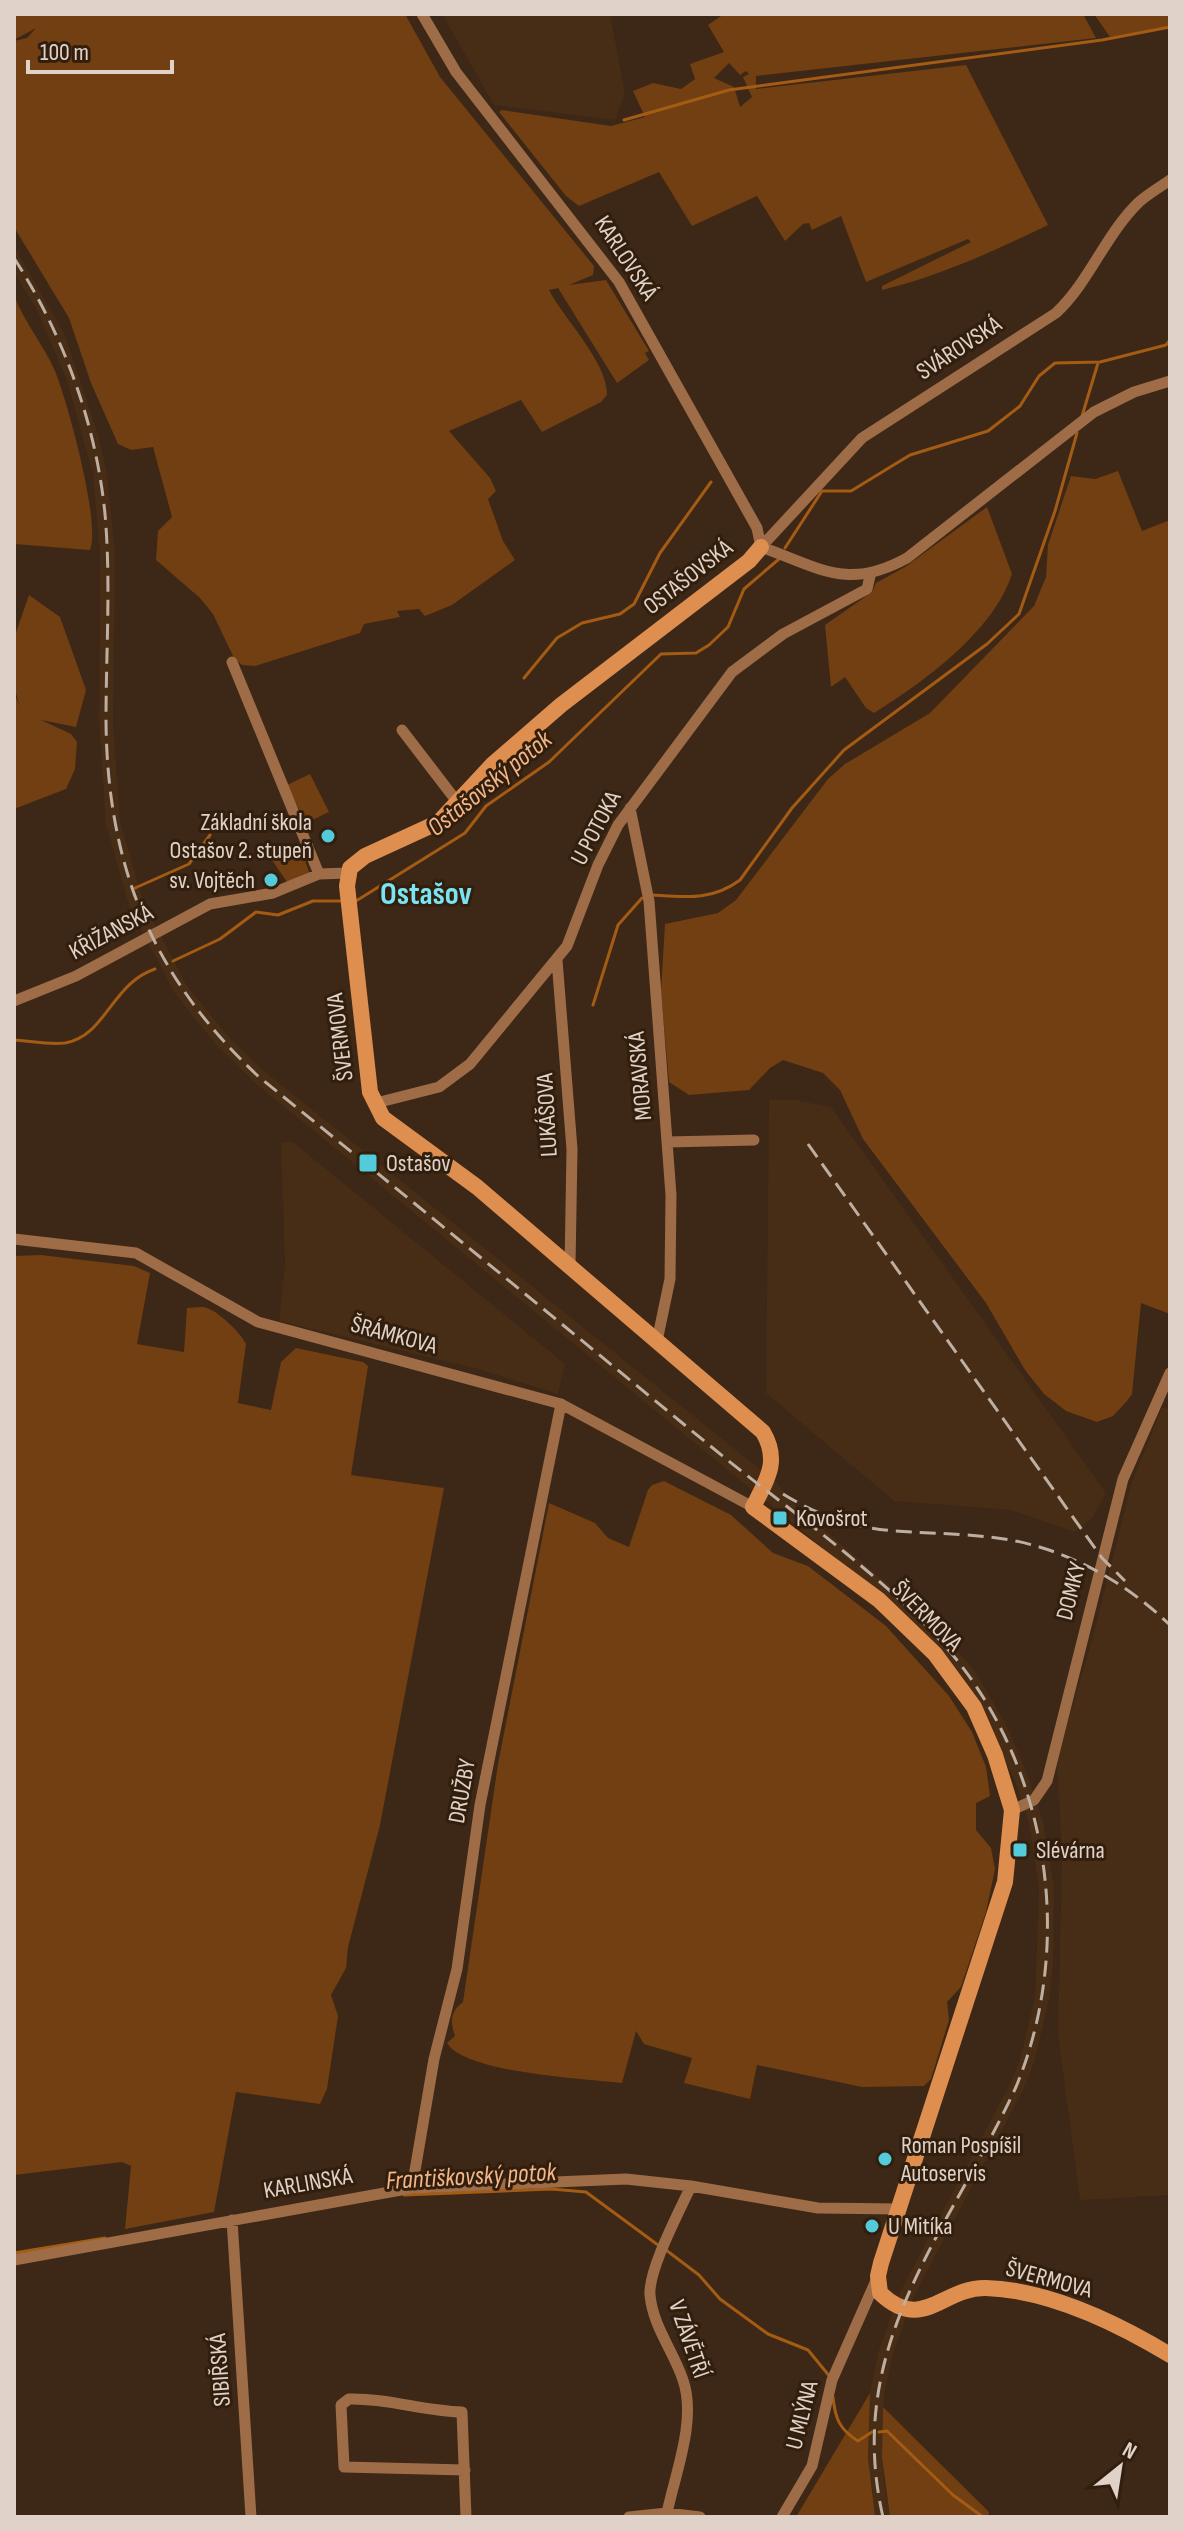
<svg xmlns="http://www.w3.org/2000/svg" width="1184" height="2531" viewBox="0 0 1184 2531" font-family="'Sofia Sans Condensed',sans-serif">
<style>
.built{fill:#472c16}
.green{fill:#713f11;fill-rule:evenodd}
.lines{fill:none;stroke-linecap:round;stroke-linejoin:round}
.stream{stroke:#a45b13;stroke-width:3}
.street{stroke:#9e6c46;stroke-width:11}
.secondary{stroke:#de8f4f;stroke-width:16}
.rail{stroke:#beafa3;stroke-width:3;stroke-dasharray:16 8;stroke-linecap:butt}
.poi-dot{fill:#53cbdb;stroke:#321e0d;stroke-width:3}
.labels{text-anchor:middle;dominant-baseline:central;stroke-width:6;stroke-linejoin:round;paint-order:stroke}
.street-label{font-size:24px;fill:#e0d2c8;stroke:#321e0d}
.poi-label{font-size:24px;fill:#e0d2c8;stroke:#321e0d;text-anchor:start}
.water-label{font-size:26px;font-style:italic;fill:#f2b689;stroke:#321e0d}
.district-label{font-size:32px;font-weight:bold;fill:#7ae4f3;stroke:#321e0d}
</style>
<rect width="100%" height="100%" fill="#3d2717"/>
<path class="built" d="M442,14H610L625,93L615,120L494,105Z
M14,246L65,335L99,438L107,473L115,554L113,722L120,821L143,901L187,986L229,1037L264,1071L777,1483L794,1504L929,1619L975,1671L1006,1724L1028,1776L1043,1821L1054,1887L1053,1967L1049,2000L1034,2063L1023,2090L913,2298L893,2354L884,2395L882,2432L884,2481L890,2517H875L868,2457L870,2393L879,2350L900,2292L1010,2084L1020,2059L1035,1998L1039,1888L1029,1824L1015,1781L978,1703L889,1602L254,1082L218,1047L175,994L129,906L106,824L99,723L100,554L93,475L67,381L38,312L14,272Z
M769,1100H795L831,1107L1106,1493L1093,1517L1074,1532L1012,1510L894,1501L766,1393Z
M281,1142H293L565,1364L558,1394L478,1369L279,1321L285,1264Z
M1170,1407V2195L1080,2200L1058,2034L1062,1856L1057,1758L1091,1644L1132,1481L1162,1408Z"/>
<path class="green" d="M14,14H405L440,77L594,266L593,275L569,285L606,280L649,351L645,353L649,360L617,383L558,288L549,290C564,319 608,363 607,395L601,402L542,432L521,400L449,431L490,478L496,491L488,499L503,541L515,560L452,605L425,616L419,609L397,611L400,617L364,624L360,633L255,666L242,665L234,658L213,614L200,598L156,560L158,531L172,517L153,447L131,450L118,444L91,383L69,318L14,227V41L27,38L36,28L14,40Z
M724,14H1083L1096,38L756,76V89L966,65L1048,225C994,251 940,276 882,290V286L971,242L968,239L866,282L841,216L812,230L809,223L803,224L785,241L757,196L692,226L659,172L579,206L566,196L499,112L502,110L611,126L645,117L633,91L653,83L681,89L695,79L690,64L724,52L708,25ZM729,63L740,75L746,71L749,74L743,77L752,97L740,107L734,87L714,78Z
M1094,14H1170V26L1110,37Z
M14,295C24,322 43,344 55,371C67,400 101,523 90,550L14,544Z
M1118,471L1142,531L1170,520V1314L1141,1303L1132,1394L1127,1401L1113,1416L1097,1422L1066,1411L1044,1394L1025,1370L986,1303L863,1139L840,1090L823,1073L783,1060L770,1068L749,1090L689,1095L669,1082L661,991L665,924L718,913L736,900L828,779L845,764L930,713L1034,606L1046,577L1048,545L1071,476L1095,479Z
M987,507L1012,574C994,631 924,682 874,713L866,708L845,677L831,687L825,625L872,592L876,583L905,567Z
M29,595L60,617L86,690L76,727L41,720L71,734L77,742L75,769L66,789L14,809V692L20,707L14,687V638Z
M310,774L329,812L306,823L287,785Z
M299,843L309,872L287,882L272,860Z
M41,1255L134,1266L150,1273L137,1344L184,1352L187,1308C193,1308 202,1306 207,1308C219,1312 241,1333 246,1344L238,1403L271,1410L281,1362L296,1348L363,1362L368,1366L351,1475L444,1488L380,1825L348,1947L346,1968L331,1995L338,2016L327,2089L320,2104L236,2092L214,2212L125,2229L131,2166L122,2162L14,2175V1256Z
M664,1481L731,1515L773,1553L808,1566L886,1626L949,1696L972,1732L986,1767L990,1796L976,1803V1830L991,1848L995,1869L986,1912L961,1987L947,2002L949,2020L931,2079L924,2086L862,2087L757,2065L750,2099L684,2083L692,2058L644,2044L636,2031L622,2083C585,2079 465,2073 447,2043L455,2036C450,2021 450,2012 463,2002L498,1764L549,1503L595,1523L608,1538L629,1547L648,1490L652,1485Z
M870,2393L868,2457L875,2517H796Z
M883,2407L989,2512L988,2517H890L882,2457Z"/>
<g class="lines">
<path class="stream" d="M624,120L729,90L1102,40L1170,27
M1082,416L1098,363
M785,548L822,491H851L910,455L988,431L1020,406L1039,376L1055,363L1100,362L1166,345L1170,340
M524,678L557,638L582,623L620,614L634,604L660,553L711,482
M135,888L189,864L210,835
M652,895C685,897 712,901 740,880L792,808L844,750L987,644L1019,614L1055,511L1077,433
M356,901L465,833L486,806L549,762L661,654L696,653L709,645L728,627L744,589L779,559
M173,961L220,939L256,912L278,915L313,901H344
M593,1005L618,925L642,898
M14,1040C30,1041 49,1045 65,1043C105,1037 112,983 155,969
M404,2195L551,2189L586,2192L658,2245
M666,2250L699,2275L720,2299L768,2334L808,2350L831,2378
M14,2253L105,2238
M833,2397C835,2418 839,2429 858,2441L872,2432
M879,2432L887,2431L953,2495L983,2517"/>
<path class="street" d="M422,14L456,72L619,282L757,528L761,547
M761,547L862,438L1056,313C1090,281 1105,235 1139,202C1148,194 1160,187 1170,180
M761,547C821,568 847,591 907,558L1094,412L1134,392L1170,381
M232,662L319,874
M402,730L458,803
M630,808L649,901L671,1195L670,1279L657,1341
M557,960L572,1149L570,1267
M14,1001L76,976L210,904L273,893L319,874L348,873
M376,1103L439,1087L470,1064L567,946L598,865L618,825L732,672L783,634L867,589L870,576
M667,1142L754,1140
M14,1239L136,1253L258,1322L561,1404L753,1507
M1012,1810L1034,1800L1047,1781L1123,1479L1170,1373
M412,2188L434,2059L457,1969L480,1805L561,1404
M232,2220L251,2517
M14,2260L412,2188L626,2179L691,2186L818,2208L898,2209
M465,2470L344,2467L341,2405L349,2399C388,2398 423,2411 462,2412L466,2517
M667,2513C675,2474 697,2420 683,2380C674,2352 653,2327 650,2295C648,2270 680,2210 691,2186
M629,2517L667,2513L700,2517
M782,2517L812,2466L832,2380L878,2276"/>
<path class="secondary" d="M761,547L749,561L561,705L493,764L439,822L365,856L350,868L347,886L370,1092L383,1118L477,1187L763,1432C780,1461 767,1480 753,1507L879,1600L935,1654L974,1707L995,1755L1012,1810L1005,1882L881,2263L878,2276L880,2293C923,2334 942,2287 986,2288C1049,2290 1117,2323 1170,2355"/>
<path class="rail" d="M14,258C63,334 96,423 105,514C111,582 106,651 106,720C107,866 152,977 259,1077C415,1203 570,1331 725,1458C802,1520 913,1597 969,1676C1053,1794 1071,1954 1016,2087C949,2232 843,2345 883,2517
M808,1144L1102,1558L1125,1581
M783,1494C863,1543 911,1527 997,1538C1062,1546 1123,1580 1170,1625"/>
</g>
<g class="poi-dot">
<circle cx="328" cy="836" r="8"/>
<circle cx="271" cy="880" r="8"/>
<rect x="358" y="1153" width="20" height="20" rx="4"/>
<rect x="772" y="1510" width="16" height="16" rx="4"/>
<rect x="1012" y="1842" width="16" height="16" rx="4"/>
<circle cx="885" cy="2159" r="8"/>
<circle cx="872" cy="2226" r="8"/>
</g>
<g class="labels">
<g class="street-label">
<text transform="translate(626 258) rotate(57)">KARLOVSKÁ</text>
<text transform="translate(959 348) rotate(-33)">SVÁROVSKÁ</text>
<text transform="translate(688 577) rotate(-38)">OSTAŠOVSKÁ</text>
<text transform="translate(596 828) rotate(-62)">U POTOKA</text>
<text transform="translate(111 932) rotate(-28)">KŘIŽANSKÁ</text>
<text transform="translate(340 1037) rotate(-97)">ŠVERMOVA</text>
<text transform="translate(640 1076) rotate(-95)">MORAVSKÁ</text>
<text transform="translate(547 1115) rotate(-93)">LUKÁŠOVA</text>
<text transform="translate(394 1335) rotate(15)">ŠRÁMKOVA</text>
<text transform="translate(1071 1591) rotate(-76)">DOMKY</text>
<text transform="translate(927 1616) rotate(45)">ŠVERMOVA</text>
<text transform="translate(462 1791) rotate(-80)">DRUŽBY</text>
<text transform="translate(308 2183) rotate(-10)">KARLINSKÁ</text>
<text transform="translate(1049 2279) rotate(15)">ŠVERMOVA</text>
<text transform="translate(689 2339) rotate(71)">V ZÁVĚTŘÍ</text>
<text transform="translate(220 2370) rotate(-94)">SIBIŘSKÁ</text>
<text transform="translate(802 2415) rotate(-76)">U MLÝNA</text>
</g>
<g class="poi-label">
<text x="312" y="822" text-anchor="end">Základní škola<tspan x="312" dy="28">Ostašov 2. stupeň</tspan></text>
<text x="255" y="880" text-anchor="end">sv. Vojtěch</text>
<text x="386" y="1163">Ostašov</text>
<text x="796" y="1518">Kovošrot</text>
<text x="1036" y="1850">Slévárna</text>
<text x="901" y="2145">Roman Pospíšil<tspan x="901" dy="28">Autoservis</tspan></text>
<text x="888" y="2226">U Mitíka</text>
</g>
<g class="water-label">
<text transform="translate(490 784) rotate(-39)">Ostašovský potok</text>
<text transform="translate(471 2177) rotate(-3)">Františkovský potok</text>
</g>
<g class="district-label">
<text x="426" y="894">Ostašov</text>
</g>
</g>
<rect width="1184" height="2531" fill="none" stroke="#e0d2c8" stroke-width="32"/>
<g transform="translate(1120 2467) rotate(30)" stroke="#321e0d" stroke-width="6" paint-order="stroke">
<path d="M0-6L14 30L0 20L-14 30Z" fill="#e0d2c8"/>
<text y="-12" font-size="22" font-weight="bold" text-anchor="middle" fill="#e0d2c8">N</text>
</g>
<path d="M28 60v12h144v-12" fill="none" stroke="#e0d2c8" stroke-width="4"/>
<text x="40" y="60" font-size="24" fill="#e0d2c8" stroke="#321e0d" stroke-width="6" paint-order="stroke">100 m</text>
</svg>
